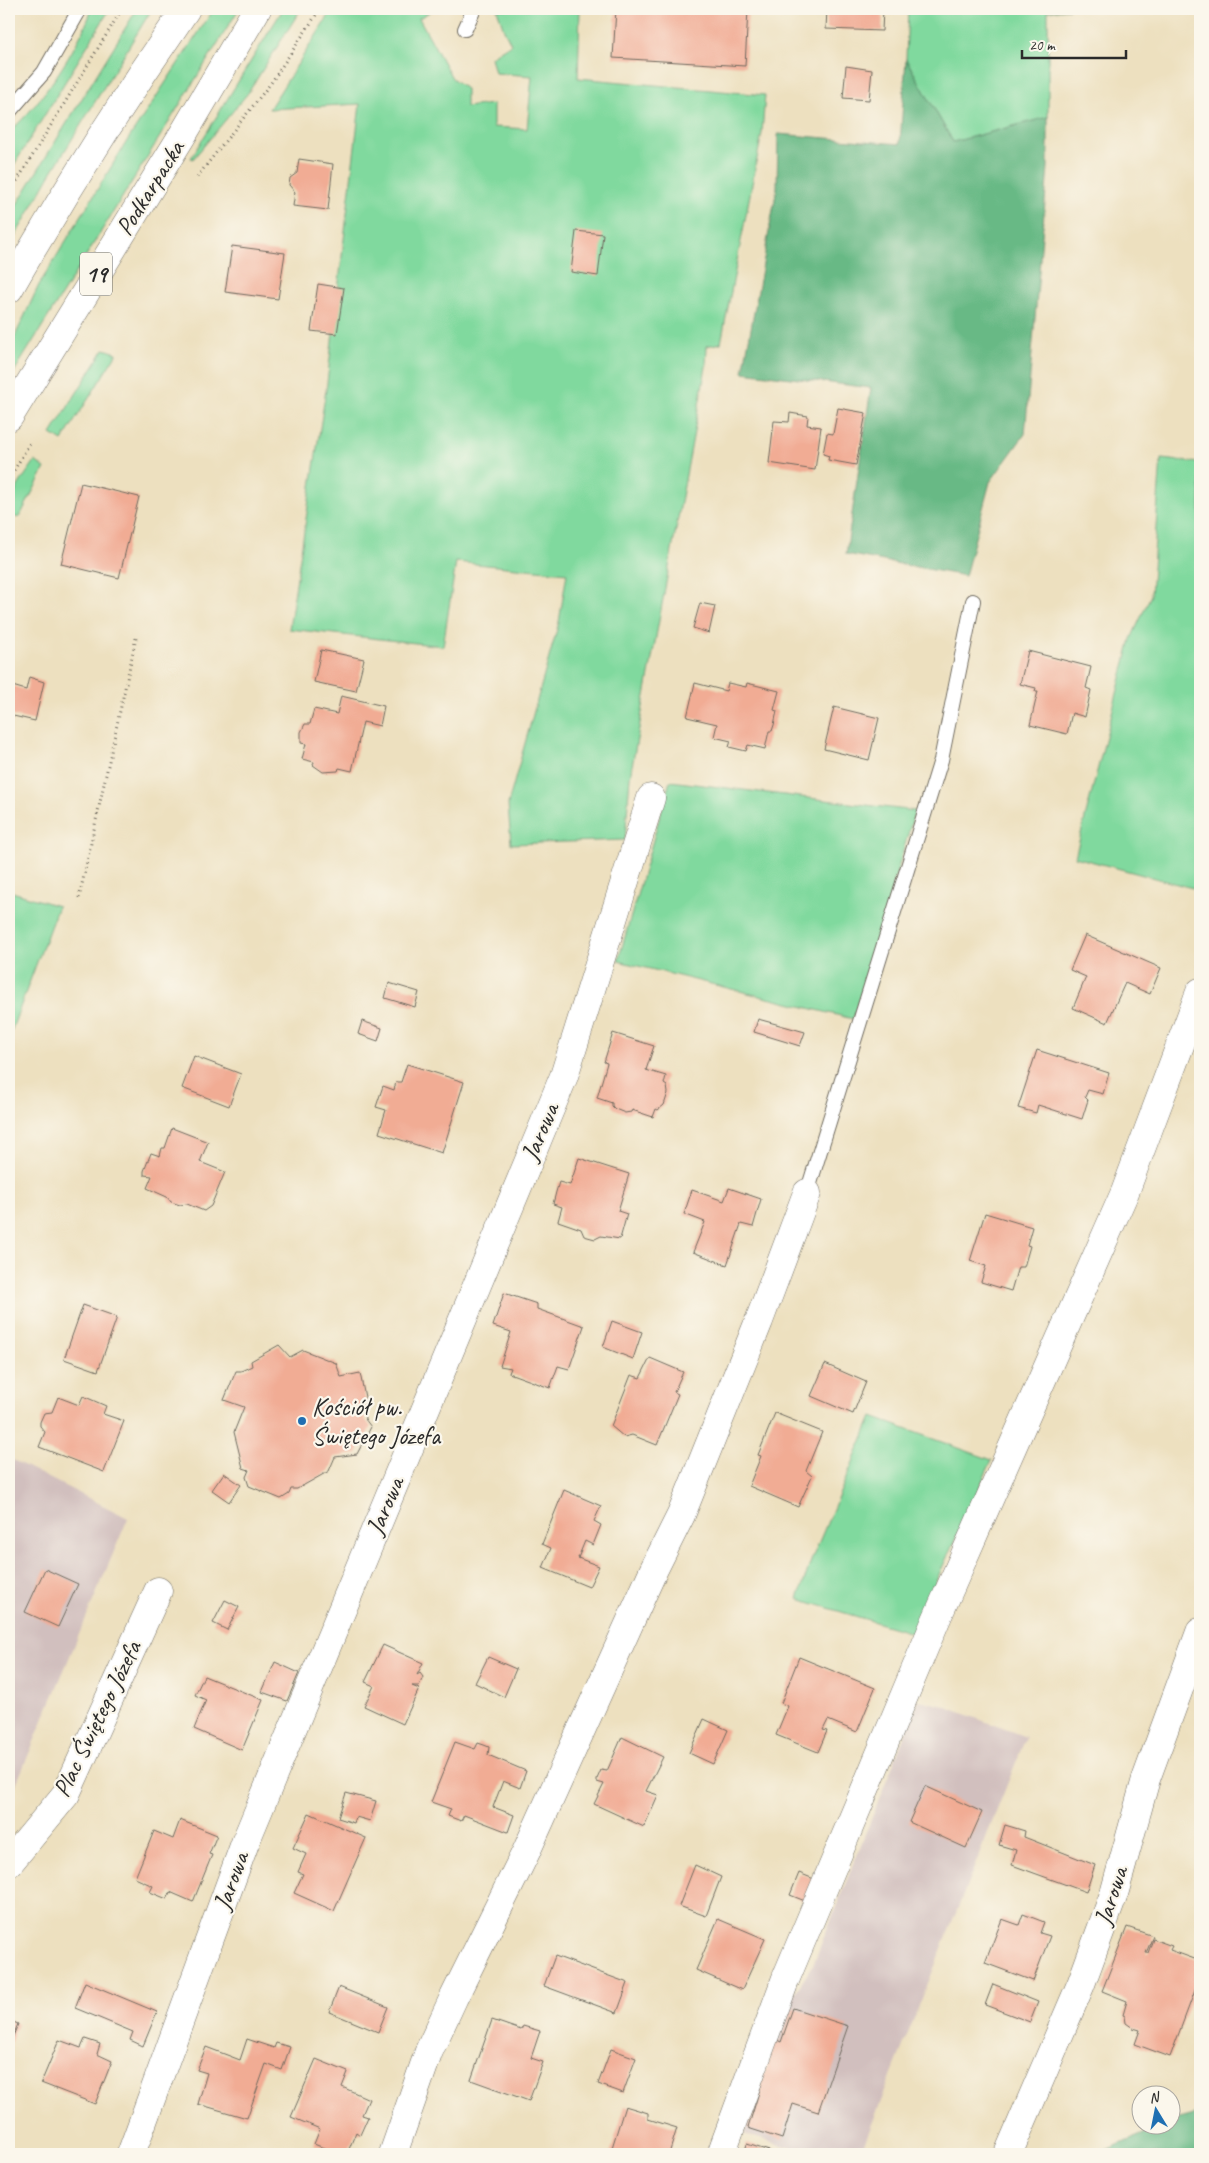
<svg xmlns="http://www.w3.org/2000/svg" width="1209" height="2163" viewBox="0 0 1209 2163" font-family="Caveat,sans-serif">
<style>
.industrial{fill:#d1bfbe}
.green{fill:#80d99e;stroke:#568264}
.forest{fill:#68b985;stroke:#4a7258}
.building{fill:#f1ac94}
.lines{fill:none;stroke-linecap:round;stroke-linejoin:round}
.lane-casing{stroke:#6f6a5f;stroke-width:16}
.street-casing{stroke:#6f6a5f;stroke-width:29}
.highway-casing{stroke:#6f6a5f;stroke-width:29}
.path{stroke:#6f6a5f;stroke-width:3;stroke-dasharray:1 4;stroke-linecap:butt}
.lane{stroke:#fff;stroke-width:14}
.street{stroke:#fff;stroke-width:28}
.highway{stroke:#fff;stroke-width:28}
.poi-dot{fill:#1f6fb2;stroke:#fbf7ec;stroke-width:2}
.labels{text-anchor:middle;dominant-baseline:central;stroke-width:4.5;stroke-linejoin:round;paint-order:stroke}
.shield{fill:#fbf7ec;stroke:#696865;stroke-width:1}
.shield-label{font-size:24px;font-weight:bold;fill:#2b2b2b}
.street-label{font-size:25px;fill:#2b2b2b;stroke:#fbf7ec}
.poi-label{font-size:25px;fill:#2b2b2b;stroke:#fbf7ec;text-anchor:start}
</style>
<rect width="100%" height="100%" fill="#fbf7ec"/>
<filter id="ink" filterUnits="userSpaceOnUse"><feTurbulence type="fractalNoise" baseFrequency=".02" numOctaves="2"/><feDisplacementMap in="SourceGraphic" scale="10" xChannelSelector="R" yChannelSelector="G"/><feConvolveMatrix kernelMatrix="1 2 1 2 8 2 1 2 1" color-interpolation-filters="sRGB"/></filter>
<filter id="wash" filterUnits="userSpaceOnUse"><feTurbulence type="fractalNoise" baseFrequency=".0096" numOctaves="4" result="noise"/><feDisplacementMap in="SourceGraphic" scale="20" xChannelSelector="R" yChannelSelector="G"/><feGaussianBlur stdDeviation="1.12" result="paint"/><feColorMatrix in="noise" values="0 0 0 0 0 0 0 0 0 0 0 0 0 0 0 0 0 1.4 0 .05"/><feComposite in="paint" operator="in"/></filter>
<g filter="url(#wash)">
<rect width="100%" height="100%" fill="#ede0bf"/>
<path class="industrial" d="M9,1458L128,1518L9,1801Z
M919,1700L944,1706L1026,1737L860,2154H811L744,2134L790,2000L812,1967Z"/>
<path class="green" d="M92,9H110L9,173V132C40,106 79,47 92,9Z
M137,9H152L50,175L9,247V217Z
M214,9H239L9,380V349L39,285L127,141Z
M283,9H301L248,93L193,159L191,158Z
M333,9H435L419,18L452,78L466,89V107L493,104V127L527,129L532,76L495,73L491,57L511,44L504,30L497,9H580L578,78L765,95L762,133L721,343L707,346L706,367L630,777L625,840L511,844L508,804L559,622L567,573L456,562L443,646L289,629L327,383L360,104L269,109Z
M908,9H1069L1048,11V117L953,142L906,59Z
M104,349L117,353L62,441L51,434Z
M1161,459L1200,463V890L1075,857L1131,639L1151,595Z
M35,461L45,468L19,518L9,515C9,495 24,477 35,461Z
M670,781L915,811L853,1019L618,961Z
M9,891L58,906L9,1037Z
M872,1417L992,1460L912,1633L798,1599L811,1561Z"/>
<path class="forest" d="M906,59L953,142L1048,117V167L1025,434L990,482L965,576L846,554L871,388L743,372L777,188L778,134L900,144Z
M1200,2113V2154H1097L1162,2126H1172V2121Z"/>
<g id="blocks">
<path class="building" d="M616,9H748L745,66L613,58Z
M827,9H883L882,31L826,29Z
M846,66L872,70L869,100L843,98Z
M299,159L333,164L328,210L293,206L295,192L289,185L290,178L297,173Z
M576,231L603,234L598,276L571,272Z
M232,246L285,253L278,299L225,292Z
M318,284L344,288L337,334L311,331Z
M838,408L866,413L856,465L828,460L829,456L823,454L827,433L833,434Z
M790,413L808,416L807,425L821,427L815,470L769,463L774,421L789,422Z
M81,483L139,497L119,578L61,564Z
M700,603L715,606L709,633L693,628Z
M321,650L364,659L356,691L314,682Z
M1028,651L1091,667L1086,688L1091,690L1085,717L1072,713L1067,734L1030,725L1038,691H1035L1036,688L1020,684Z
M29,677L44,682L35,721L9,715V685L26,690Z
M695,683L726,691L728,683L746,687L747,683L779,691L774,710L777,711L774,725L772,731H769L765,749L748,745L746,751L729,747L731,741L714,737L717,724L687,717Z
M341,696L384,706L380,726L363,722L352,771L339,768L338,771L323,772L313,765L314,762L302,759L306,744L301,743V732L305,724H310L314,709L337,714Z
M834,707L879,718L869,760L824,749Z
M1085,935L1161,968L1150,994L1125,983L1107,1023L1073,1008L1086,977L1070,970Z
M389,983L419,992L415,1007L385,998Z
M758,1019L805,1032L800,1046L754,1032Z
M362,1021L382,1028L378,1041L358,1034Z
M613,1033L654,1046L646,1070L666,1076L664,1084L667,1086L668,1093L664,1105L658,1110L656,1109L653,1117L632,1110L631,1112L625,1113L615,1109L612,1106V1103L597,1098L607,1063L604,1062Z
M1037,1050L1109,1073L1103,1094L1088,1090L1085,1097L1088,1100L1082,1119L1038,1105L1036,1113L1018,1108Z
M194,1056L241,1074L229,1106L182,1088Z
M407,1064L464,1082L442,1153L379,1133L386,1110L376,1107L383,1086L394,1090L396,1082H401Z
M172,1128L208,1142L200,1162L225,1172L211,1206L204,1211L187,1204L180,1205L171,1202L167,1197L147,1188L152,1176L144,1175V1171L151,1153L160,1156L162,1148H165Z
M579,1158L629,1174L618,1211L627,1214L620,1239L601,1236L595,1239L584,1236L581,1229L558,1221L562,1207L553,1204L556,1192L559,1182L570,1185Z
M729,1188L761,1199L753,1227L741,1224L727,1265L693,1252L705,1222L684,1214L692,1190L724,1201Z
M985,1213L1032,1227L1027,1245L1030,1246L1024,1267H1018L1011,1291L981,1282L986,1266L970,1261Z
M504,1293L537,1304V1309L584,1326L569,1369L558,1366L550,1388L509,1373L511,1368L500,1366L511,1332L493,1326Z
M83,1305L117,1317L98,1371L64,1359Z
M612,1321L642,1332L633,1359L603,1347Z
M279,1345L290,1357L303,1350L336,1363L341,1377L360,1373L367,1407H363L365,1419L371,1427L357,1454L335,1457L329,1471L297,1489H291L289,1494L281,1499L249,1486L246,1477L249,1470L243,1468L234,1432L244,1407L224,1400L236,1371H241L252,1366L251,1361Z
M650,1358L683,1372L674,1392L678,1394L657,1445L632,1435L624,1437L611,1426L631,1375L640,1378Z
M825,1364L866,1382L853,1414L811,1396Z
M83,1396L106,1406L103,1414L124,1421L104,1472L39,1447L45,1432L40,1426V1422L44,1413L52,1412L58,1397L79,1405Z
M775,1413L822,1432L806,1471L812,1476L798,1507L749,1486L761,1456L758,1455Z
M224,1473L241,1485L229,1502L212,1490Z
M564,1490L601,1506L594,1521L601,1525L593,1545L585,1541L578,1558L599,1566L589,1587L543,1568L551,1548L542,1544Z
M45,1569L78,1584L58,1627L25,1612Z
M225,1600L239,1607L227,1630L213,1623Z
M383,1645L423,1663L417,1675L420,1673L423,1677L419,1686H412L419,1689L403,1724L364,1706L374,1686L365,1682Z
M488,1657L516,1669L504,1697L475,1683Z
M799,1657L875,1688L857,1732L828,1720L823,1730L827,1731L818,1752L776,1735L788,1706L781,1703Z
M275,1662L299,1673L287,1701L262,1692Z
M204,1676L263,1700L242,1750L194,1729L206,1700L195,1695Z
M704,1719L728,1730L713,1764L689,1753Z
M622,1737L663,1757L646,1791L658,1795L644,1827L594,1804L604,1784L597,1782V1779L601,1770L607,1771Z
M455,1742L475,1749L478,1743L484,1745L489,1747L488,1755L526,1771L520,1788L503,1781L493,1807L514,1815L508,1832L464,1815L461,1821L448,1816L451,1809L431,1802Z
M925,1786L982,1812L966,1848L909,1822Z
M346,1793L376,1801L370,1821L356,1817L354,1823L338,1818Z
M309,1813L366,1838L334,1911L294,1893L303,1874L298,1872L306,1854L293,1848Z
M180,1820L217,1835L209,1854L212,1855L193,1902L170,1892L167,1899L150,1892L153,1886L135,1878L154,1831L173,1839Z
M1005,1825L1025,1831L1024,1837L1095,1865L1086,1892L1012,1865L1016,1850L999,1845Z
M695,1865L721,1877L706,1916L679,1906Z
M799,1873L814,1879L805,1901L790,1895Z
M1023,1914L1044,1922L1040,1933L1050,1936L1033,1981L985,1963L1002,1919L1019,1925Z
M718,1919L765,1939L742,1990L696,1970Z
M1127,1927L1153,1936L1146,1953H1148L1153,1939L1172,1946L1170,1950L1200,1961V1977L1170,2057L1135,2044L1140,2030L1133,2028L1126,2023L1125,2016L1123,2015L1127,2001L1102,1991Z
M555,1956L628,1983L617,2013L544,1986Z
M85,1982L157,2012L143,2046L130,2040L133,2032L75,2008Z
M993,1984L1038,2002L1030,2022L985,2005Z
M339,1987L388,2007L378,2032L329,2012Z
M793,2008L848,2026L818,2112L793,2104L782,2139L748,2128L767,2066L777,2040L781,2042Z
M9,2020L18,2024L9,2046Z
M492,2020L521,2030L523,2026L540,2031L531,2058L543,2062L529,2101L471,2080Z
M85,2039L100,2044L97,2054L112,2061L95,2104L41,2083L59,2040L81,2048Z
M247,2039L274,2048L276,2043L290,2047L282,2070L266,2064L247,2118L198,2104L207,2073L197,2070L206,2047L240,2060Z
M611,2049L636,2058L623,2093L598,2084Z
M316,2059L348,2072L342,2087L369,2099L362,2115L368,2117L360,2135L356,2132L347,2154H339L314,2144L320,2129L291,2117Z
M625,2106L648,2113V2119L677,2128L669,2154H610Z
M747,2144L779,2154H744Z"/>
</g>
</g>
<g filter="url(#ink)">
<use href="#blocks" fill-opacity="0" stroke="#6f6a5f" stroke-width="1"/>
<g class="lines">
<defs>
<path id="lane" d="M465,29L474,9
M9,112L44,72L80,9
M807,1193L941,760L973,601"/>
<path id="street" d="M9,1863L66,1794L158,1591
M131,2154L245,1843L564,1076L651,798
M393,2154L429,2051L454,1997L526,1852L654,1569L681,1515L759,1321L807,1193
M721,2154L786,1978L936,1620L1125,1192L1200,992
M1008,2154L1081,1984L1114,1894L1146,1779L1200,1632"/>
<path id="highway" d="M9,289C64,193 123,100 186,9
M9,417L185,131L257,9"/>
</defs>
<use href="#lane" class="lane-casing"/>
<use href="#street" class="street-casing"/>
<use href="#highway" class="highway-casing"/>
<path class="path" d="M197,177L271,83L320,9
M9,194L122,9
M9,479L31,441
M79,898L136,638"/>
<use href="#lane" class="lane"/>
<use href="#street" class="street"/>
<use href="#highway" class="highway"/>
</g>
</g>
<circle class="poi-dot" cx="302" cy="1421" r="5"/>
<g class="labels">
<rect class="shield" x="80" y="252.5" width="32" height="43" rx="4"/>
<g class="shield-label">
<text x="96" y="274">19</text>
</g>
<g class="street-label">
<text transform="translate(150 188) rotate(-58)">Podkarpacka</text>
<text transform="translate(540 1132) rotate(-67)">Jarowa</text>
<text transform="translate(385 1506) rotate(-67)">Jarowa</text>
<text transform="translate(97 1719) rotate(-64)">Plac Świętego Józefa</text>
<text transform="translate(231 1881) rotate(-70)">Jarowa</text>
<text transform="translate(1111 1896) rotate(-72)">Jarowa</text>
</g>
<g class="poi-label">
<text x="312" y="1407">Kościół pw.<tspan x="312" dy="29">Świętego Józefa</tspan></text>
</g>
</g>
<rect width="1209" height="2163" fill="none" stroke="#fbf7ec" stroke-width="30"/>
<g transform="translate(1156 2110) rotate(350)"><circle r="24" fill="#fbf7ec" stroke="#a8a59f"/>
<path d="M0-4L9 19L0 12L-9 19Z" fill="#1f6fb2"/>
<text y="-8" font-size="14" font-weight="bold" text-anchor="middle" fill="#2b2b2b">N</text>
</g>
<path d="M1022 50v8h104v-8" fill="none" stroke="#2b2b2b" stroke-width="2.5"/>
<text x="1029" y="50" font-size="15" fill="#2b2b2b" stroke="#fbf7ec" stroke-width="4" paint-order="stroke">20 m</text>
</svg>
